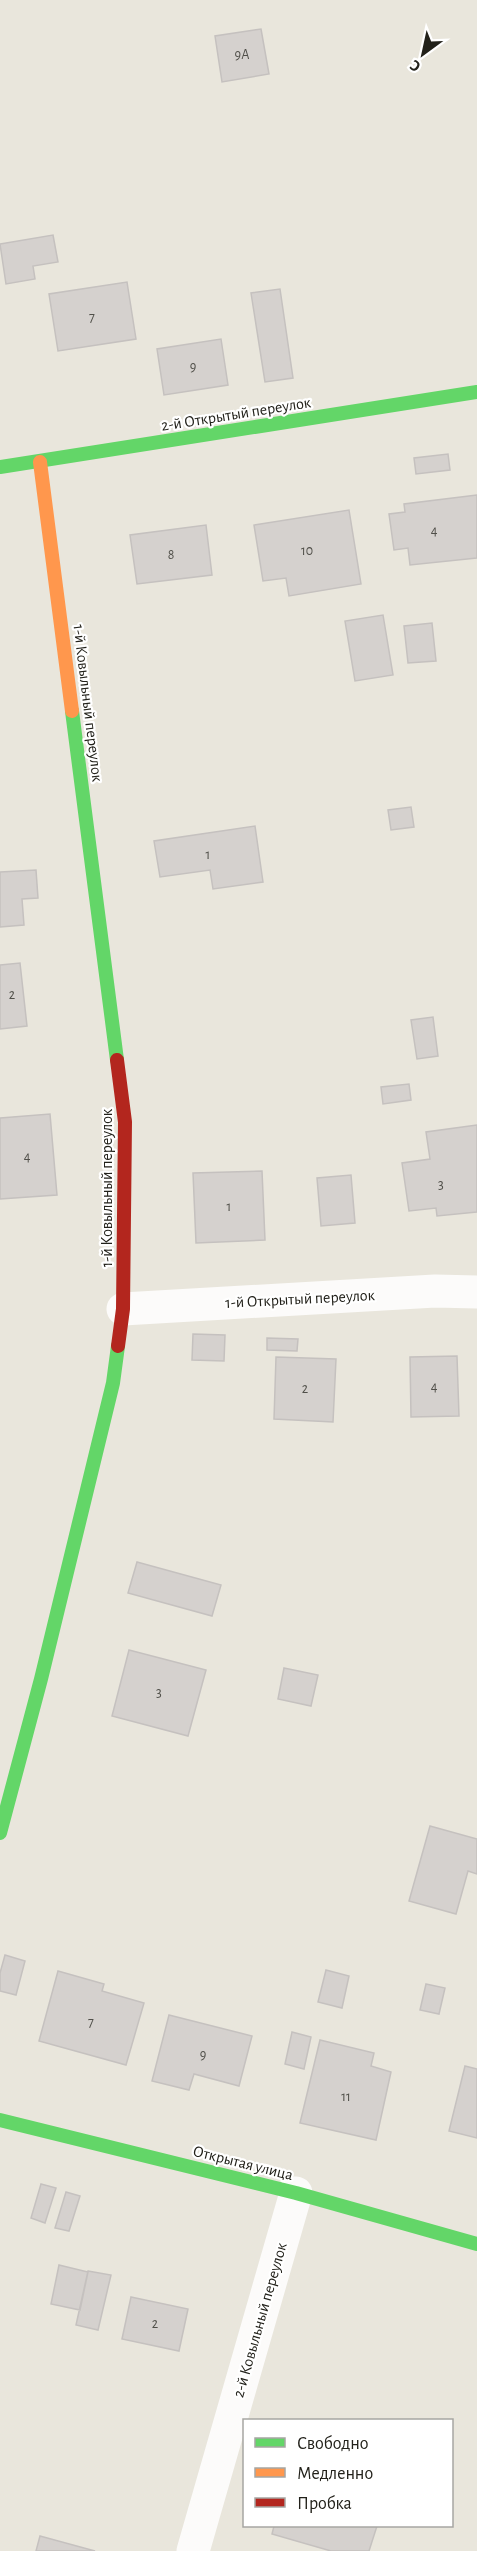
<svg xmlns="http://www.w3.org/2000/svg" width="477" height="2551" viewBox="0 0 477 2551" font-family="'Alegreya Sans',sans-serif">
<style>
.building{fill:#d5d1ce;stroke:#c5c1bf;stroke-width:1.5}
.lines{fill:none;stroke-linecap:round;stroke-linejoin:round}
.street{stroke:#fcfbfa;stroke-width:33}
.fast{stroke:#63d668;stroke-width:14}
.slow{stroke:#ff974d;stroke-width:14}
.jam{stroke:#b3261e;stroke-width:14}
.labels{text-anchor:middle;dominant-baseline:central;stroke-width:4.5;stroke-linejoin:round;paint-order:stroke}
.number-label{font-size:14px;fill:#504f49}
.street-label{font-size:16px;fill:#22211a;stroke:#fff}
</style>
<rect width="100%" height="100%" fill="#e9e6dc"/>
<path class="building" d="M261,29L269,74L222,82L215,36Z
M53,235L58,262L33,266L35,279L6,284L0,244Z
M127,282L136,339L58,351L49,294Z
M280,289L293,378L265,382L251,293Z
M221,339L228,385L164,395L157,349Z
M448,454L450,470L416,474L414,458Z
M477,495V558L410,565L408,548L394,550L389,514L405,512L404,504Z
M349,510L361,584L289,596L286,578L263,581L254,525Z
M206,525L212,575L137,584L130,535Z
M383,615L393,675L355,681L345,621Z
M432,623L436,661L408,663L404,626Z
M411,807L414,827L391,830L388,810Z
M255,826L263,882L213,889L210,870L160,877L154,841Z
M36,870L38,898L22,899L24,925L0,927V872Z
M20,963L27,1026L0,1029V965Z
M433,1017L438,1056L417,1059L411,1020Z
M409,1084L411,1100L383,1104L381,1087Z
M50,1114L57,1195L0,1199V1118Z
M477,1125V1212L437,1216L436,1208L409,1211L402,1163L430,1159L426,1132Z
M262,1171L265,1240L196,1243L193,1173Z
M351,1175L355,1223L321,1226L317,1178Z
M193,1334L225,1335L224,1361L192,1360Z
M267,1338L298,1339L297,1351L267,1350Z
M457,1356L459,1416L411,1417L410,1357Z
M276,1357L336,1359L333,1422L274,1419Z
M137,1562L221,1585L212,1616L128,1593Z
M129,1650L206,1670L188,1736L112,1716Z
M284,1668L318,1675L311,1706L278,1699Z
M430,1826L477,1839V1874L468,1871L456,1914L409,1901Z
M5,1955L25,1961L16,1995L0,1991V1973Z
M326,1970L349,1976L342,2008L318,2002Z
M58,1971L104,1984L102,1991L144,2003L126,2065L39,2041Z
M426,1984L445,1988L439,2014L420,2010Z
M169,2015L252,2036L239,2086L194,2074L189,2090L152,2081Z
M292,2032L311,2037L304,2069L285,2064Z
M320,2040L374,2053L371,2066L391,2072L376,2140L300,2123Z
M465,2066L477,2069V2138L449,2131Z
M41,2184L56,2188L45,2223L31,2218Z
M66,2192L80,2196L69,2231L55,2228Z
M59,2265L88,2272L80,2310L51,2304Z
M88,2271L111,2275L98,2330L76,2325Z
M131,2297L188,2309L179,2351L122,2339Z
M274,2526H377L369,2551H331L272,2534Z
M40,2536L95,2551H36Z"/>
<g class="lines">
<path class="street" d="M123,1309L435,1291L477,1292
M193,2551L296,2193"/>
<path class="fast" d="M0,467L477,392
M72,711L117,1060
M0,1833L41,1679L113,1383L118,1346
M0,2120L296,2193L477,2244"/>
<path class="slow" d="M40,462L72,711"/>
<path class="jam" d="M117,1060L125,1122L123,1309L118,1346"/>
</g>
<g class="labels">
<g class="number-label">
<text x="242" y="55">9А</text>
<text x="92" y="317">7</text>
<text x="193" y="367">9</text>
<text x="434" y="531">4</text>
<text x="307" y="551">10</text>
<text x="171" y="555">8</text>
<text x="208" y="855">1</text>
<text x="12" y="995">2</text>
<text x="27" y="1157">4</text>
<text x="441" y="1185">3</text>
<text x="229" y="1207">1</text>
<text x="434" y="1387">4</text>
<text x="305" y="1389">2</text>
<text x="159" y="1693">3</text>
<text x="91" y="2022">7</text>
<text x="203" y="2055">9</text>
<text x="346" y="2097">11</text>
<text x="155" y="2324">2</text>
</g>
<g class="street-label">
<text transform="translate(236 414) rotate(-9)">2-й Открытый переулок</text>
<text transform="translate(88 703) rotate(83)">1-й Ковыльный переулок</text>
<text transform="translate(107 1188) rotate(-90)">1-й Ковыльный переулок</text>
<text transform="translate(300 1299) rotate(-3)">1-й Открытый переулок</text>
<text transform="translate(243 2163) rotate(14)">Открытая улица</text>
<text transform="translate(260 2320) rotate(-74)">2-й Ковыльный переулок</text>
</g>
</g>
<rect x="243" y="2419" width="210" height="108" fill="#ffffff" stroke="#a7a6a3" stroke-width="1.5"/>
<rect x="255" y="2438" width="30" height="9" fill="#63d668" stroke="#a7a6a3" stroke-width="1.5"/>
<text x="297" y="2449" font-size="18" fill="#22211a">Свободно</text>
<rect x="255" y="2468" width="30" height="9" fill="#ff974d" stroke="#a7a6a3" stroke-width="1.5"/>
<text x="297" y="2479" font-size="18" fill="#22211a">Медленно</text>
<rect x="255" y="2498" width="30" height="9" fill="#b3261e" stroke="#a7a6a3" stroke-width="1.5"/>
<text x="297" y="2509" font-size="18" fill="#22211a">Пробка</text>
<g transform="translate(423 54) rotate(213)" stroke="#ffffff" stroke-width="4.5" paint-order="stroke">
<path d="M0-4.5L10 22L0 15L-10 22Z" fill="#22211a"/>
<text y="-9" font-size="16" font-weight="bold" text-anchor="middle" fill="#22211a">С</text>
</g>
</svg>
